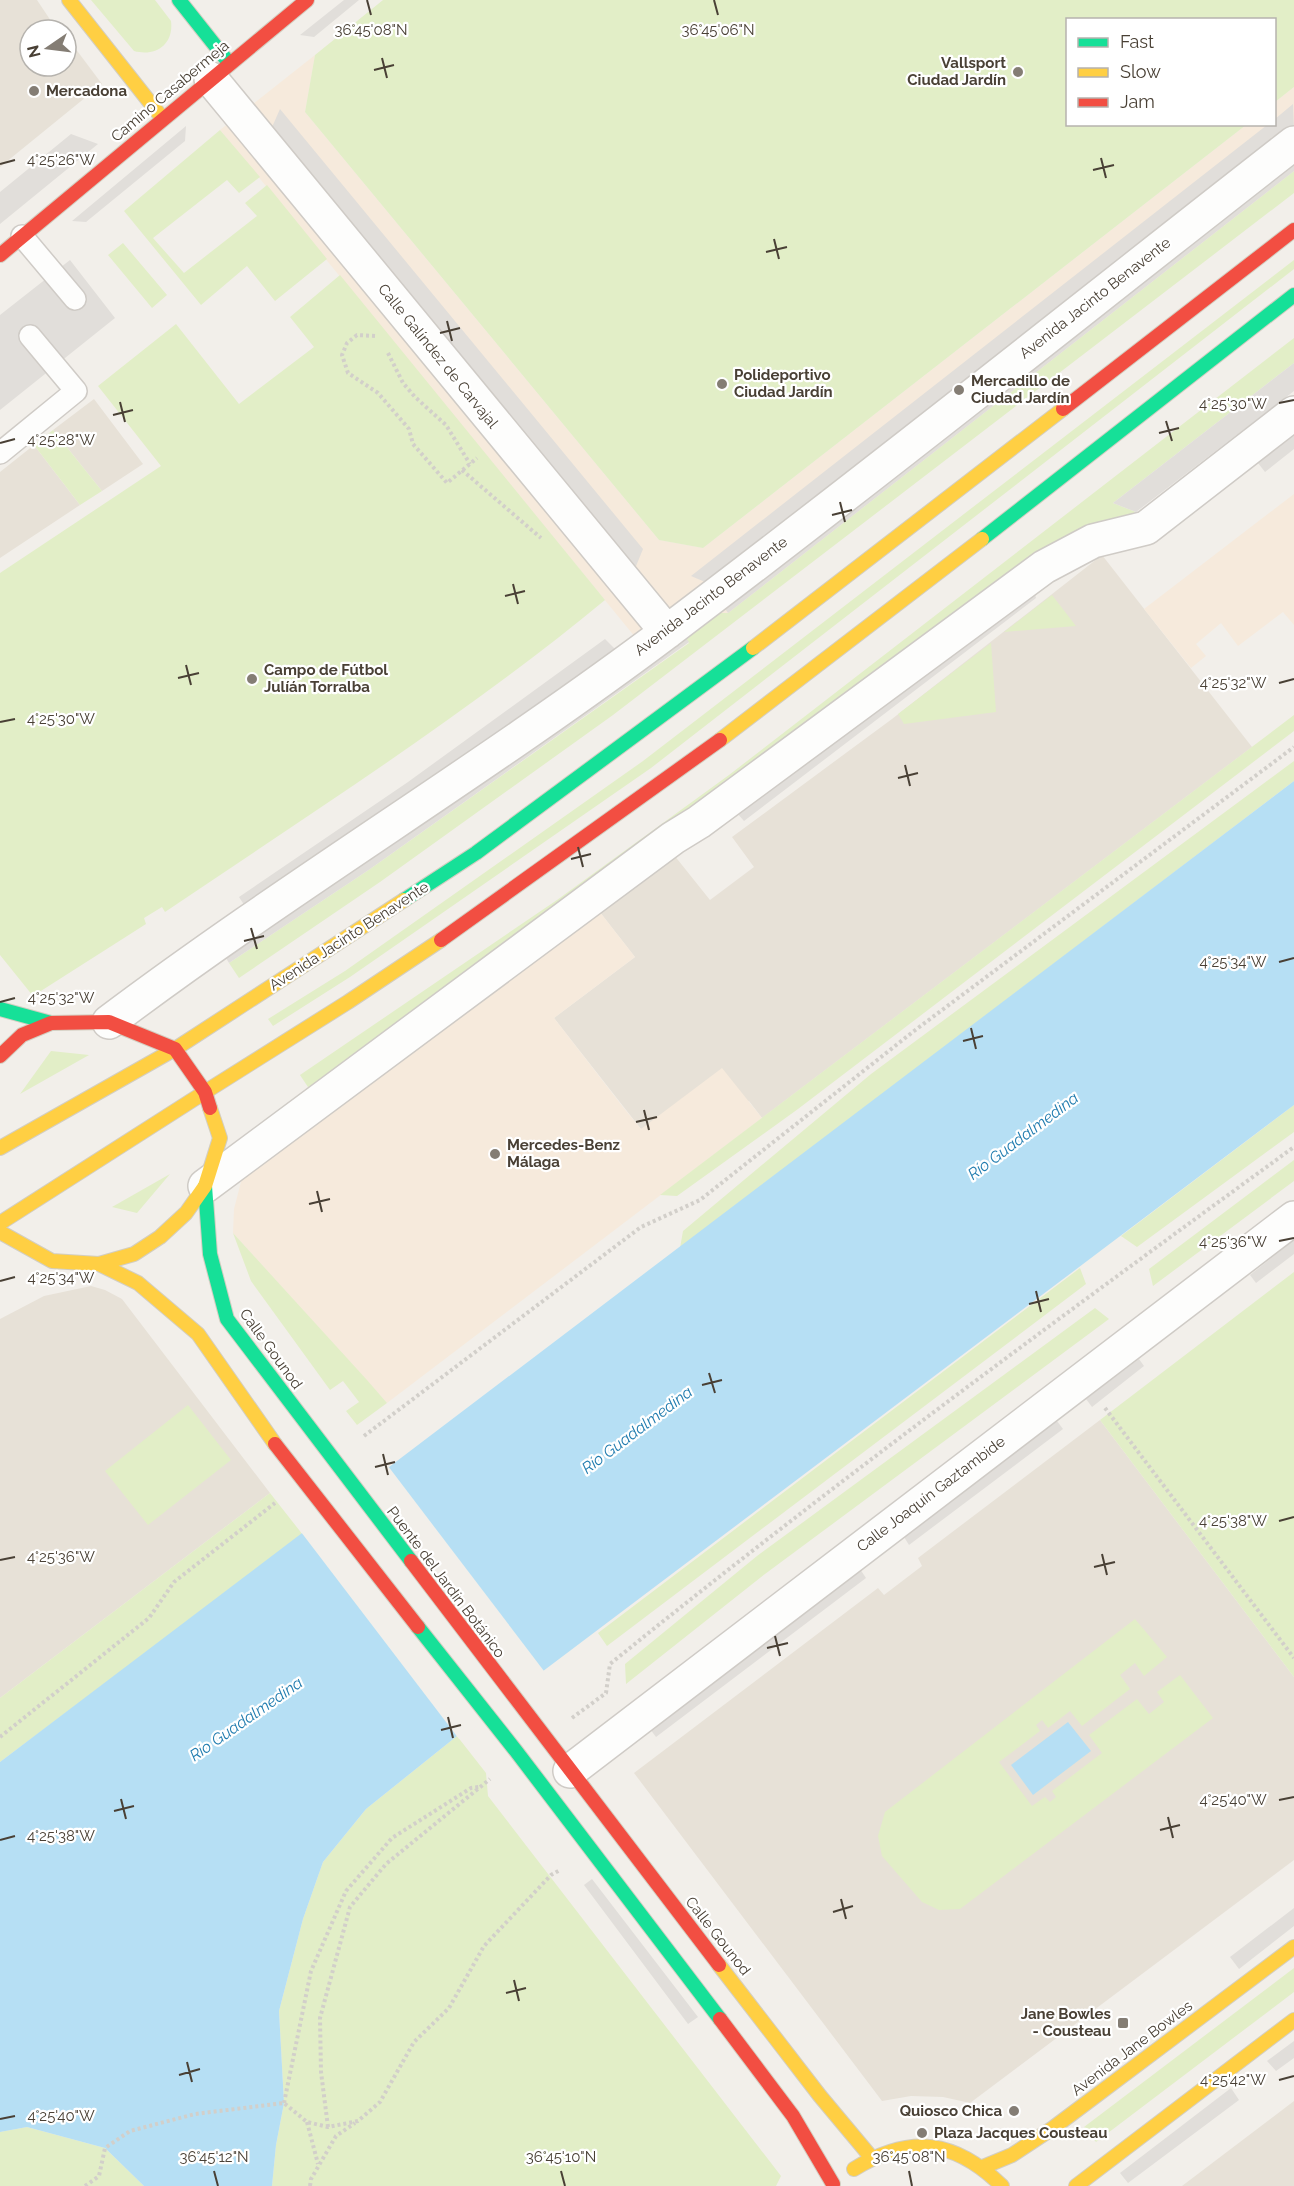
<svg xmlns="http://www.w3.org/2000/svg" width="1294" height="2186" viewBox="0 0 1294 2186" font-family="Raleway,sans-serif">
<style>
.residential{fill:#e7e1d7}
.commercial{fill:#f6eadc}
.green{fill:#e2eec7}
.parking{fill:#e1deda}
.water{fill:#b6dff4}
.pier{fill:#f2efea}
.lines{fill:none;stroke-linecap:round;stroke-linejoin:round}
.lane-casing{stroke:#cfcbc6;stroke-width:24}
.street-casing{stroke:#cfcbc6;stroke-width:36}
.fast-casing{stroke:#d3cec1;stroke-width:16}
.slow-casing{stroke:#d3cec1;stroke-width:16}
.jam-casing{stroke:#d3cec1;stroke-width:16}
.path{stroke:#d2cfca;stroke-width:4;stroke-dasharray:3 3;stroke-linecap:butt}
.lane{stroke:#fdfdfc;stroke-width:21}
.street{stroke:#fdfdfc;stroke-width:33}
.fast{stroke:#16e098;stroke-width:14}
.slow{stroke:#ffcf43;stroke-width:14}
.jam{stroke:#f24e42;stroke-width:14}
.ticks{fill:none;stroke:#494035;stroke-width:2}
.poi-dot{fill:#847d74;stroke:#fff;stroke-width:2}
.labels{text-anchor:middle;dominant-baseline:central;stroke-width:4.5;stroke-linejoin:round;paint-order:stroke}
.poi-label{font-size:15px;font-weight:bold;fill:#494035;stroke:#fff;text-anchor:start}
.street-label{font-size:15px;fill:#494035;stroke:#fff}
.water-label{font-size:16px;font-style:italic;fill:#207caf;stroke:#fff}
.ticks-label{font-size:15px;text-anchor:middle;fill:#494035;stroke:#fff;stroke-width:4.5;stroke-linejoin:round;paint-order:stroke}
</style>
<rect width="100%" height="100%" fill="#f2efea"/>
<path class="residential" d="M0,0H37L57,30H30V66H66V36L102,84L0,167Z
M94,399L143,464L102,491L53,430Z
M34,445L80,505L0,558V472Z
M1102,555L1252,747L762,1118L749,1101L641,1129L554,1018L635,957L599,911L674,855L710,900L754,867L732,837L892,719Z
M91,1286L105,1290L122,1299L270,1493L0,1698V1319L44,1296Z
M1100,1420L1294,1677V1860L970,2103L943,2097L911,2096L882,2101L634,1773L878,1588L884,1595L901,1582L922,1566L918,1558Z
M1294,2101V2186H1182L1277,2114Z"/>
<path class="commercial" d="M315,55L305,112L659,540L703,548L1246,125L1274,124L1275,102L1294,87V171L728,613H712L658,665L220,130Z
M1294,494V625L1283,612L1238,646L1221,623L1196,644L1206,656L1191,668L1144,609Z
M599,911L635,957L554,1018L623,1107L641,1129L722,1068L762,1118L387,1403L233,1233L234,1209L242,1178Z"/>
<path class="green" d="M91,0H155L171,21C174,44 156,57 134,51Z
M383,0H1294V87L1275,102L1274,20H1068V124L1246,125L703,548L659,540L305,112L315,55Z
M220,130L260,177L239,193L227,180L153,238L184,273L257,216L245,203L267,185L327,259L275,301L247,266L201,305L124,211Z
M1294,171V193L613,715L380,882L239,978L229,963L370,869L689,643L680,631L712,613H728Z
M123,243L167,295L152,308L108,255Z
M1294,260V269L651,768L350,977L273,1026L268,1019L345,971L643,761Z
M340,275L605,600C466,715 314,811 165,912L162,907L144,918L146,924L33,996L0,955V573L161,466L98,386L176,324L239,404L314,347L290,317Z
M1294,338V363L1113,503L1136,512L1069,538L312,1093L300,1075L557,900L729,775Z
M53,430L102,491L80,505L34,445Z
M1052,595L1076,626L1004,632Z
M991,643L996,712L904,724L898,714Z
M1294,715V731L798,1109L677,1196L660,1195Z
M1294,761V781L680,1248L683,1231L871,1074Z
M51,1051L89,1055L20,1094Z
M1294,1105V1132L1137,1247L1121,1236Z
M1294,1160V1181L1153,1286L1149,1269Z
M170,1174L137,1213L112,1207Z
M233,1233L367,1380L387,1403L357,1425L346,1411L359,1402L343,1381L330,1390L251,1281Z
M1080,1268L1086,1284L607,1646L598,1633Z
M1294,1272V1677L1100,1420Z
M1095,1308L1109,1319L765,1574L626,1684L625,1664L757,1556Z
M188,1405L231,1460L148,1525L105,1471Z
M270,1493L303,1535L0,1762V1698Z
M1135,1619L1167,1657L1144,1676L1135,1663L1120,1675L1130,1689L1082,1726L1070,1711L1048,1728L1042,1720L1036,1725L1040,1731L999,1762L1032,1806L1045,1797L1050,1802L1056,1797L1052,1791L1102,1753L1089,1735L1137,1699L1149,1714L1164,1702L1157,1692L1180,1675L1213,1718L960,1909L939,1910L922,1902L882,1856L878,1836L885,1812Z
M457,1736L486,1773L488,1796L781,2176L776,2186H272L276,2145L284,2103L279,2011L303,1919L323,1862L366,1809Z
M1294,1968V1992L1096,2142L1084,2127Z
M27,2127L105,2148L144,2186H0V2132Z"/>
<path class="parking" d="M344,0H359L314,37L300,35Z
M1293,104L1294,130L712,585L691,576L1267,125L1274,124L1275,119Z
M280,109L643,549L632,576L269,134Z
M186,126L185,141L86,222L72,221Z
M71,134L98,144L0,224V192Z
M1294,158V171L728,613L722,604Z
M70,260L115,318L0,410V315Z
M1294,363V391L1136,512L1113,503Z
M1294,435V449L1265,472L1258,463Z
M1033,587L1036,598L744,821L737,813Z
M680,631L689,642L370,869L229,963L223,953Z
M605,639L621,655L250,914L239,897L408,782Z
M1294,1240V1254L1256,1283L1250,1275Z
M1139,1359L1144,1366L1092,1407L1086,1399Z
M1057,1421L1063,1429L909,1545L904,1537Z
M860,1569L866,1578L656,1737L650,1729Z
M592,1879L698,2017L688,2024L584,1885Z
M1294,1908V1926L1239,1969L1230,1957Z
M1294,2041V2058L1276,2071L1267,2061Z
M1231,2088L1239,2100L1128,2183L1120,2173Z"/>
<path class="water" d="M1294,781V1105L457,1736L366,1809L323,1862L303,1919L279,2011L284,2103L276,2145L272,2186H144L105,2148L27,2127L0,2132V1762Z
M1068,1722L1091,1751L1033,1795L1011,1765Z"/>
<path class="pier" d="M388,1466L547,1675L459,1739L301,1532Z"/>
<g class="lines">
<defs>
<path id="lane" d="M22,236L75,299
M0,453L76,391L30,336"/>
<path id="street" d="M211,79L667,632
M109,1022C291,885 486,768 668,631C879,472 1085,306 1294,143
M205,1186L673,838L699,822L1044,567L1093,541L1146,528L1294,413
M570,1771L1294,1218"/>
<path id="fast" d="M179,0L229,63
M982,539L1294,295
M404,900L476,853L753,648
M0,1009L51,1023
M205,1186L210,1254L227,1319L411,1561
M418,1627L516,1751L720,2019"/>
<path id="slow" d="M69,0L163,119
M753,648L1063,409
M720,740L982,539
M175,1049L404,900
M205,1092L348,1002L441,940
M0,1148L175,1049
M0,1223L205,1092
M0,1232L52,1261L99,1264L134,1254L160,1237L186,1213L205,1186L220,1138L210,1108
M99,1264L138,1283L198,1334L275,1444
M719,1965L820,2096L871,2157
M983,2167L1012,2155L1053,2128L1294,1947
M854,2169C911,2134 955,2140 1002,2186
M1076,2186L1294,2020"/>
<path id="jam" d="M0,255L307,0
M1063,409L1294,230
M441,940L720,740
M0,1056L22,1035L51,1023L109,1022L175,1049L205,1092L210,1108
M275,1444L418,1627
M411,1561L719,1965
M720,2019L793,2116L833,2184"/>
</defs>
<use href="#lane" class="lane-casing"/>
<use href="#street" class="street-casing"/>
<use href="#fast" class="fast-casing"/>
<use href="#slow" class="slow-casing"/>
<use href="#jam" class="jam-casing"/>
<path class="path" d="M375,336L357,335L347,343L342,355L348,373L378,393L409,429L413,444L447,483L477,458
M388,353L403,383L415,397L446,425L470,464
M462,470L541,538
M1105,1408L1294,1658
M364,1436L641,1227L700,1200L914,1031L1294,747
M572,1718L606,1693L610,1664C832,1484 1063,1315 1294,1147
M0,1737L149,1618L174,1582L275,1503
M284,2103L311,1971L346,1891L392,1838L471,1788L479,1787
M307,2122L318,2164
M328,2127L321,2072L320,2018L350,1907L386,1864L490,1779
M85,2186L99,2176L105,2148L130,2131L195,2114L284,2103L307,2122L328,2127L358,2121L380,2102L414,2042L449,2008L484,1946L551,1875L560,1870
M310,2186L311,2179L336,2136L355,2123"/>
<use href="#lane" class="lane"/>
<use href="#street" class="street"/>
<use href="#fast" class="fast"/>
<use href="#slow" class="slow"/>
<use href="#jam" class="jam"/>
</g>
<path class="ticks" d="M367,0L371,15M714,0L718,15M382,58L387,78M374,70L394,65M1101,158L1106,178M0,164L15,160M1093,170L1114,165M774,239L779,259M766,252L787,247M447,321L452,341M440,333L460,328M120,402L125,422M1279,403L1294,400M113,415L133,410M1166,421L1172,441M1159,433L1179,428M0,443L15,439M840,502L845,522M832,515L852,510M513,584L518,604M505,596L525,591M186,665L191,685M178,678L199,673M1279,683L1294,679M0,722L15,719M905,765L910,786M898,778L918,773M578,847L583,867M571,859L591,854M251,928L257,949M244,941L264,936M1279,962L1294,958M0,1002L15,998M971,1028L976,1049M963,1041L983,1036M644,1110L649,1130M636,1122L657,1117M317,1191L322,1212M309,1204L330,1199M1279,1241L1294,1238M0,1281L15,1277M1036,1291L1041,1312M1029,1304L1049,1299M709,1373L715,1393M702,1385L722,1380M383,1454L388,1475M375,1467L395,1462M1279,1521L1294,1517M1102,1554L1107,1575M0,1560L15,1557M1094,1567L1115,1562M775,1636L780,1656M767,1648L788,1643M448,1717L453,1738M441,1730L461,1725M121,1799L126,1819M1279,1800L1294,1797M114,1811L134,1806M1168,1817L1173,1838M1160,1830L1180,1825M0,1840L15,1836M841,1899L846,1919M833,1912L853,1906M514,1980L519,2001M506,1993L526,1988M187,2062L192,2082M179,2075L200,2069M1279,2080L1294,2076M0,2119L15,2116M214,2171L218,2186M561,2171L565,2186M909,2171L912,2186"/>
<g class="poi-dot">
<circle cx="1018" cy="72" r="6"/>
<circle cx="34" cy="91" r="6"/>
<circle cx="722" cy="384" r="6"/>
<circle cx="959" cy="390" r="6"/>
<circle cx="252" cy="679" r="6"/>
<circle cx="495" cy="1154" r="6"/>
<rect x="1117" y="2017" width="12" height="12" rx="3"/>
<circle cx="1014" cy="2111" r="6"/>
<circle cx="922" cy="2133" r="6"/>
</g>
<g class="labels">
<g class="poi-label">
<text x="1006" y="63" text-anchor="end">Vallsport<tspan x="1006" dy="17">Ciudad Jardín</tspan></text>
<text x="46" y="91">Mercadona</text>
<text x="734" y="375">Polideportivo<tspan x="734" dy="17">Ciudad Jardín</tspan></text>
<text x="971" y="381">Mercadillo de<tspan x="971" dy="17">Ciudad Jardín</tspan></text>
<text x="264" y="670">Campo de Fútbol<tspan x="264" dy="17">Julíán Torralba</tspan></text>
<text x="507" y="1145">Mercedes-Benz<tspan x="507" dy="17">Málaga</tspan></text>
<text x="1111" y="2014" text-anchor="end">Jane Bowles<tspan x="1111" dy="17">- Cousteau</tspan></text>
<text x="1002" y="2111" text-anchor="end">Quiosco Chica</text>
<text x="934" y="2133">Plaza Jacques Cousteau</text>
</g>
<g class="street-label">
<text transform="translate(170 91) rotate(-40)">Camino Casabermeja</text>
<text transform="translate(1095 298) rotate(-38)">Avenida Jacinto Benavente</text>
<text transform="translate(438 356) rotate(51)">Calle Galíndez de Carvajal</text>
<text transform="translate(711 596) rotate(-37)">Avenida Jacinto Benavente</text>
<text transform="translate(349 936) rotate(-33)">Avenida Jacinto Benavente</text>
<text transform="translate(271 1349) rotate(54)">Calle Gounod</text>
<text transform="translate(931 1494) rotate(-37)">Calle Joaquín Gaztambide</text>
<text transform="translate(446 1582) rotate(53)">Puente del Jardín Botánico</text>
<text transform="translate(718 1936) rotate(52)">Calle Gounod</text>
<text transform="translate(1132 2048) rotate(-37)">Avenida Jane Bowles</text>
</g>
<g class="water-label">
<text transform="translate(1023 1136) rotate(-37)">Río Guadalmedina</text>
<text transform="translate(637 1430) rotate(-37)">Río Guadalmedina</text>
<text transform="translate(246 1719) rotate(-35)">Río Guadalmedina</text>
</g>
</g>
<g class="ticks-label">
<text x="371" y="35">36°45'08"N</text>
<text x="718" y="35">36°45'06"N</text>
<text x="61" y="165">4°25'26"W</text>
<text x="1233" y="409">4°25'30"W</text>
<text x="61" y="445">4°25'28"W</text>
<text x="1233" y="688">4°25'32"W</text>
<text x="61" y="724">4°25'30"W</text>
<text x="1233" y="967">4°25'34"W</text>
<text x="61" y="1003">4°25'32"W</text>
<text x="1233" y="1247">4°25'36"W</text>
<text x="61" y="1283">4°25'34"W</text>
<text x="1233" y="1526">4°25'38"W</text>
<text x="61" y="1562">4°25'36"W</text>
<text x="1233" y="1805">4°25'40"W</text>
<text x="61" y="1841">4°25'38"W</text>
<text x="1233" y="2085">4°25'42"W</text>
<text x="61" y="2121">4°25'40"W</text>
<text x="214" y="2162">36°45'12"N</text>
<text x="561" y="2162">36°45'10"N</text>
<text x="909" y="2162">36°45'08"N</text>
</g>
<rect x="1066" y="18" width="210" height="108" fill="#ffffff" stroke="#b6b3ae" stroke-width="1.5"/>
<rect x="1078" y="38" width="30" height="9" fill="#16e098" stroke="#b6b3ae" stroke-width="1.5"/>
<text x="1120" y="48" font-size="18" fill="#494035">Fast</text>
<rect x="1078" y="68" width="30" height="9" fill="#ffcf43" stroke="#b6b3ae" stroke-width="1.5"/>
<text x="1120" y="78" font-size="18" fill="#494035">Slow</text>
<rect x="1078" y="98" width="30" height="9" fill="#f24e42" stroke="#b6b3ae" stroke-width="1.5"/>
<text x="1120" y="108" font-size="18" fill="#494035">Jam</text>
<g transform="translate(48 48) rotate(256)"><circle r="28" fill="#ffffff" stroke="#b6b3ae" stroke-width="1.5"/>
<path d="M0-4.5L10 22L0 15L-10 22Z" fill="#847d74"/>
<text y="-9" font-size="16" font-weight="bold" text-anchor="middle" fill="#494035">N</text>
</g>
</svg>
